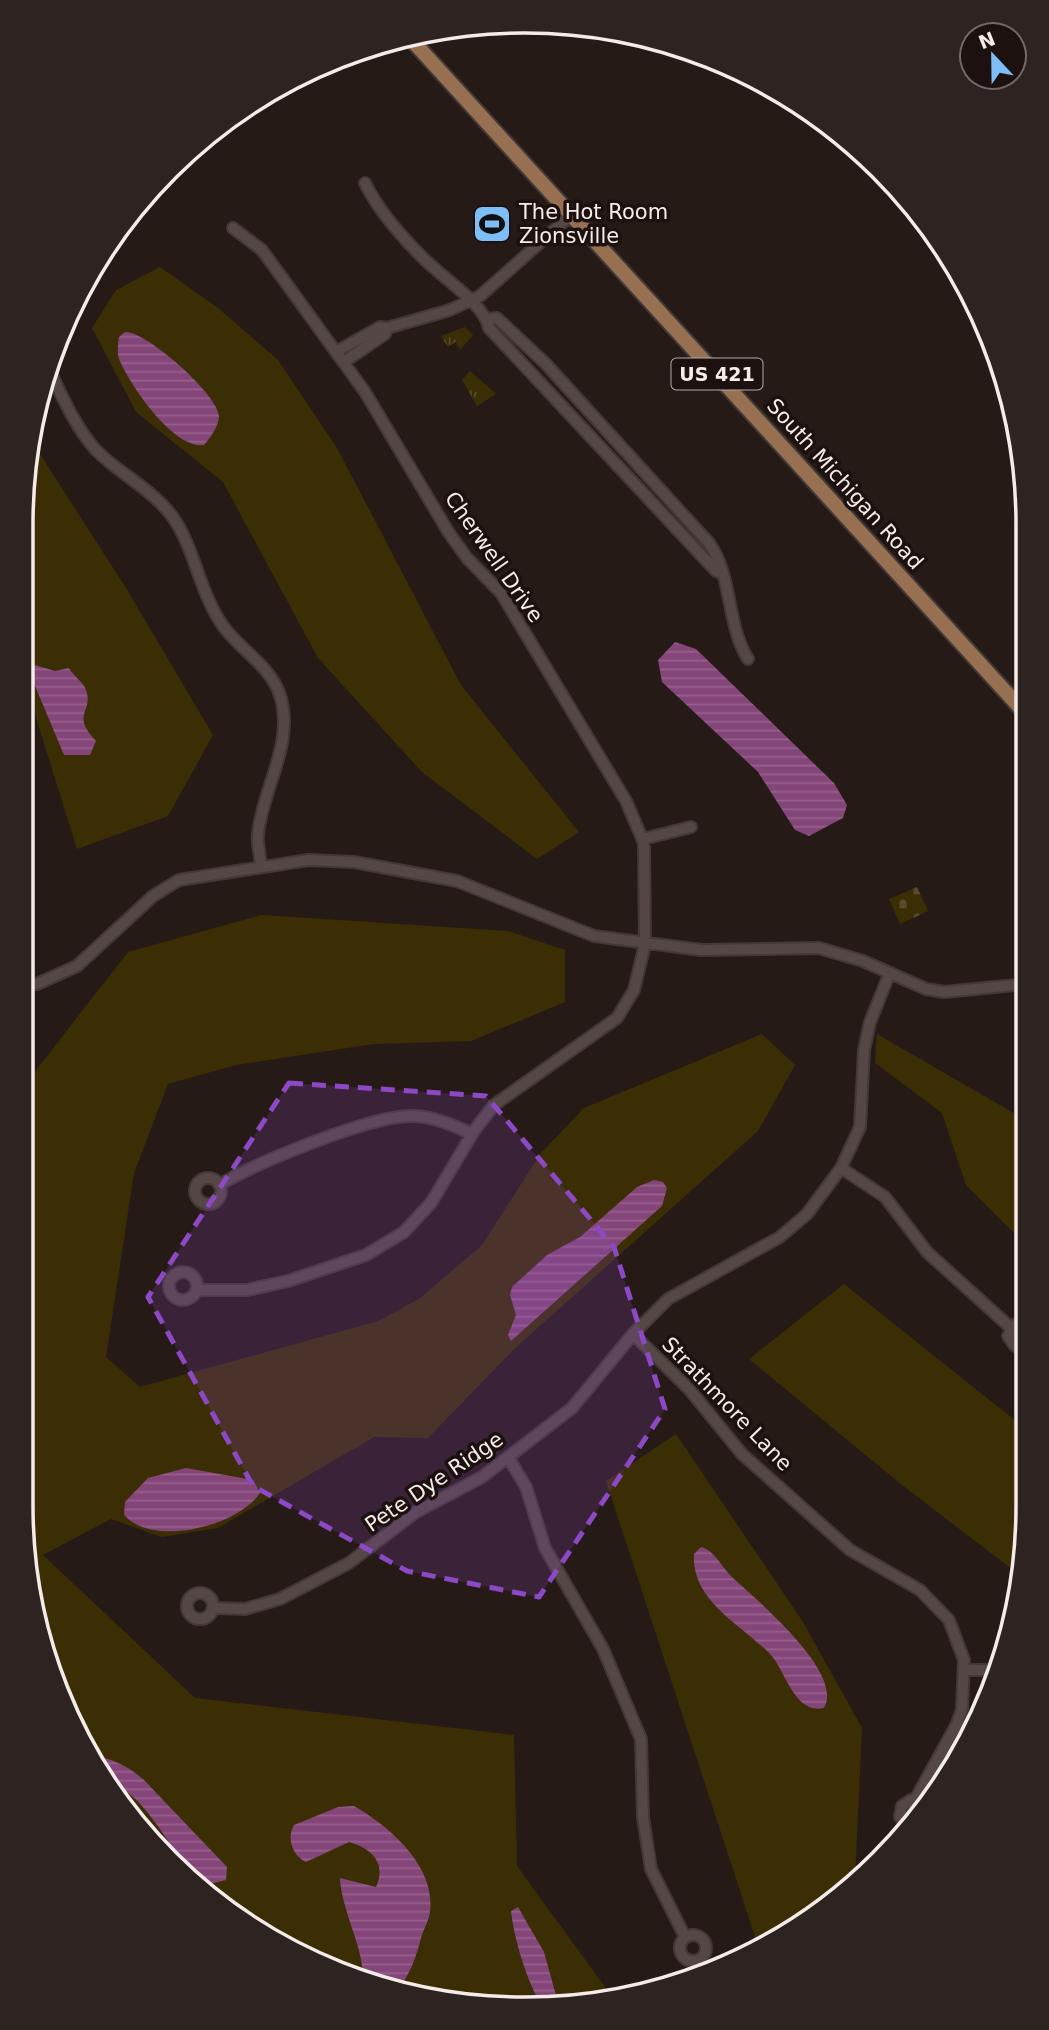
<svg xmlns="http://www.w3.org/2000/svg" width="1049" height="2030" viewBox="0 0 1049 2030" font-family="'DejaVu Sans',sans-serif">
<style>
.grass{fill:#3b2e05}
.cemetery{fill:url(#cemetery-stones)}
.park{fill:url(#park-tufts)}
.water{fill:url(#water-rules)}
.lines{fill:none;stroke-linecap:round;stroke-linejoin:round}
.minor-casing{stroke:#413837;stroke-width:14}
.major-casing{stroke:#413837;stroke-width:18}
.minor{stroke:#554744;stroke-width:10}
.major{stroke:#977052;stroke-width:14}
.marked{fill:#8d49c5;fill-opacity:0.2;stroke:#8d49c5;stroke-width:5;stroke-dasharray:14 9;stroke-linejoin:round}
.labels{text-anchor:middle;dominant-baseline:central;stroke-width:7;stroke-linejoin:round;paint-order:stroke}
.shield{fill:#1c110e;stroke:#b4aaa8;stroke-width:2}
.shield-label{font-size:19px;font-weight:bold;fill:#f5ecea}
.poi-label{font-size:21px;fill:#f5ecea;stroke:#1c110e;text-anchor:start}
.street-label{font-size:21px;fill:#f5ecea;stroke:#1c110e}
.rim{fill:none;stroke:#f5ecea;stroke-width:3.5}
</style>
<defs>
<pattern id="cemetery-stones" width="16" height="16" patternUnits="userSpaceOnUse" patternTransform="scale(1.75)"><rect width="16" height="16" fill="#3b2e05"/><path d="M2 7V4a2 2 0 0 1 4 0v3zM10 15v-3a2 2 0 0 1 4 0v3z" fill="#584c2a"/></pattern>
<pattern id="park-tufts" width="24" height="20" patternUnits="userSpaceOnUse" patternTransform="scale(1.75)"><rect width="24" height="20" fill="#3b2e05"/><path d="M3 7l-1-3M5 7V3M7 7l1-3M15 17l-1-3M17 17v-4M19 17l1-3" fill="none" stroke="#584c2a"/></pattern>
<pattern id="water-rules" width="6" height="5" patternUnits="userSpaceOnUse" patternTransform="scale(1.75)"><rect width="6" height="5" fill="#844579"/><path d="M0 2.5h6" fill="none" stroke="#96608c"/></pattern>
</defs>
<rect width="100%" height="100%" fill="#261a17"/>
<path class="grass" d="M160,267L218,308L278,360L337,448L461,685L579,832L537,859L422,772L318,658L223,482L136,412L92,328L116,290Z
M31,440L126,588L213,735L168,816L77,849L22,673V492Z
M261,915L508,931L565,950V1002L471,1041L374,1044L236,1065L168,1084L134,1173L106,1357L140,1387L378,1321L419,1299L482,1245L541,1153L584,1108L762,1034L795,1065L758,1131L514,1349L428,1438L374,1437L218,1528L162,1537L111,1519L43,1555L195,1698L514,1735L517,1866L613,1998L590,2005L491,2008L395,1992L245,1924L125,1812L48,1668L21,1505V1094L33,1074L128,952Z
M877,1034L1026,1120V1245L966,1185L942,1113L875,1063Z
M844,1284L1027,1430V1538L1021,1576L902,1485L749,1359Z
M676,1434L803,1622L862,1728L855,1880L759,1949L606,1481Z"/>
<path class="cemetery" d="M917,887L928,911L900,924L889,899Z"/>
<path class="park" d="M465,327L473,335L460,350L456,342L448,347L441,336Z
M470,371L496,394L477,406L462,380Z"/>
<path class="water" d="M125,332C145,330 218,394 219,416C219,426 210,438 204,445C173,449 130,385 119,359C117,352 118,344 119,337Z
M675,642L696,649L834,783L847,805L843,818L809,836L795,830L758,772L662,682L658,660Z
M35,665L55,671L69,668C73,676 83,681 86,690C94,712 70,714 96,741L90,755H64L30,674Z
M654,1180L663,1182L667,1188L662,1206L511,1341L508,1335L516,1315L510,1295L512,1287L547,1255L580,1237L637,1187Z
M186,1468L253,1480L260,1493C238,1526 153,1548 124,1515L125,1502L148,1478Z
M701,1547C714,1550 722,1567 731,1576C755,1599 845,1672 824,1708C794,1715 785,1669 770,1654C742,1625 691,1601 694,1554Z
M94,1755C114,1760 128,1766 143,1779L227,1867L226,1880L210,1884C173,1867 154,1798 109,1782Z
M354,1806C389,1826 436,1866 430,1912C429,1921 423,1930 421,1938C416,1958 409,1977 396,1992L362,1977C366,1953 341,1910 340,1878L376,1887C387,1863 371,1848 349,1842L306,1862C293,1856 286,1839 294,1825L338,1807Z
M518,1907L544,1952L559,2006H542C527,1982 514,1939 511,1911Z"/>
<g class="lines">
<defs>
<path id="minor" d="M258,99L268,92
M365,183C378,210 401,236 422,257C440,276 484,303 489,328L716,571L722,573
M487,319L497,318L545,363L709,543C733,576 726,624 748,659
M336,352L380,327L387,328L450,310L480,296L571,215
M344,362L385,334L387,328
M48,367C61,394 75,427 96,450C118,473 152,489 172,516C195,548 199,592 223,626C240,650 270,665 280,695C295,744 263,786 258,834C257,844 260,855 261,865
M643,839L691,827
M22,876L25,857L22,833
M22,985L37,984L77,966L153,896L179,880L308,860L354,862L457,881L594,936L701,950L819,948L863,961L926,989L944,992L1025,984
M841,1168L885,1197L927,1252L1011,1328
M195 1191a13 13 0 1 1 26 0a13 13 0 1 1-26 0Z
M219,1185C256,1163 369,1116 411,1116C433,1116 453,1125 472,1134
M169 1286a14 14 0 1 1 28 0a14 14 0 1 1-28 0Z
M196,1290H247L288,1281L366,1255L404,1232L431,1203L474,1131L494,1105L617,1018L634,990L645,944L644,843L626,801L501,593L467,558L449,533L365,392L262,250L233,228
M1026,1324L1014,1325L1008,1336L1015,1346L1026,1347
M633,1334L689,1389L742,1454L850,1550L920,1590L949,1620L964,1660L962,1709L957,1724L915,1800
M508,1457L526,1487L545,1548L603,1649L641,1739L643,1817L651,1869L685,1937
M187 1606a13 13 0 1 1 26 0a13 13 0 1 1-26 0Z
M214,1608L245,1609L280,1599L349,1563L416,1512L482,1477L572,1408L633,1334L668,1299L780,1237L807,1214L841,1168L860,1127L864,1050L870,1022L889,975
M965,1670H998
M907,1825L900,1817L902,1806L911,1800L922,1804
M680 1948a13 13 0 1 1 26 0a13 13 0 1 1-26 0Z"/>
<path id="major" d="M409,37L1024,712"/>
</defs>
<use href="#minor" class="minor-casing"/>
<use href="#major" class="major-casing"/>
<use href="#minor" class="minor"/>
<use href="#major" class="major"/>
</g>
<path class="marked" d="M289,1083L486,1096L614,1247L665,1409L539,1597L407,1571L253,1486L148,1297Z"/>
<defs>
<symbol id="stadium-square" viewBox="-11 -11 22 22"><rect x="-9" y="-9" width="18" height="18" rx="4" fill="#7dbef9" stroke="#1c110e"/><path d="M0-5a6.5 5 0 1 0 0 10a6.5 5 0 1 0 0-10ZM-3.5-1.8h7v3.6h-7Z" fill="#111"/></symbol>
</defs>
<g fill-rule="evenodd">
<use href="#stadium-square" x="470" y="202" width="44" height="44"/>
</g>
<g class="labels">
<rect class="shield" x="671.5" y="358.5" width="91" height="31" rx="5"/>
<g class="shield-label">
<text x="717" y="374">US 421</text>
</g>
<g class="poi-label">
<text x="519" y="212">The Hot Room<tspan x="519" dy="24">Zionsville</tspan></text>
</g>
<g class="street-label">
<text transform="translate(845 484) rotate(48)">South Michigan Road</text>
<text transform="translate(494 557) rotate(55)">Cherwell Drive</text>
<text transform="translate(727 1404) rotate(46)">Strathmore Lane</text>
<text transform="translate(434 1482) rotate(-34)">Pete Dye Ridge</text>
</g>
</g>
<path d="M0 0H1049V2030H0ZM524 33H525A491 491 0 0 1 1016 524V1506A491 491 0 0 1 525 1997H524A491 491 0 0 1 33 1506V524A491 491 0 0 1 524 33Z" fill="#2d2320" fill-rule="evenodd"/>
<path class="rim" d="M524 33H525A491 491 0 0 1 1016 524V1506A491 491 0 0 1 525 1997H524A491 491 0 0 1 33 1506V524A491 491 0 0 1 524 33Z"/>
<g transform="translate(993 56) rotate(338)"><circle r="33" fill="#1c110e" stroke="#736966" stroke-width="2"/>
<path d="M0-5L12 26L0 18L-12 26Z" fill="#7dbef9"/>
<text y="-10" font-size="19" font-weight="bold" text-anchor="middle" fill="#f5ecea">N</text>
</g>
</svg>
